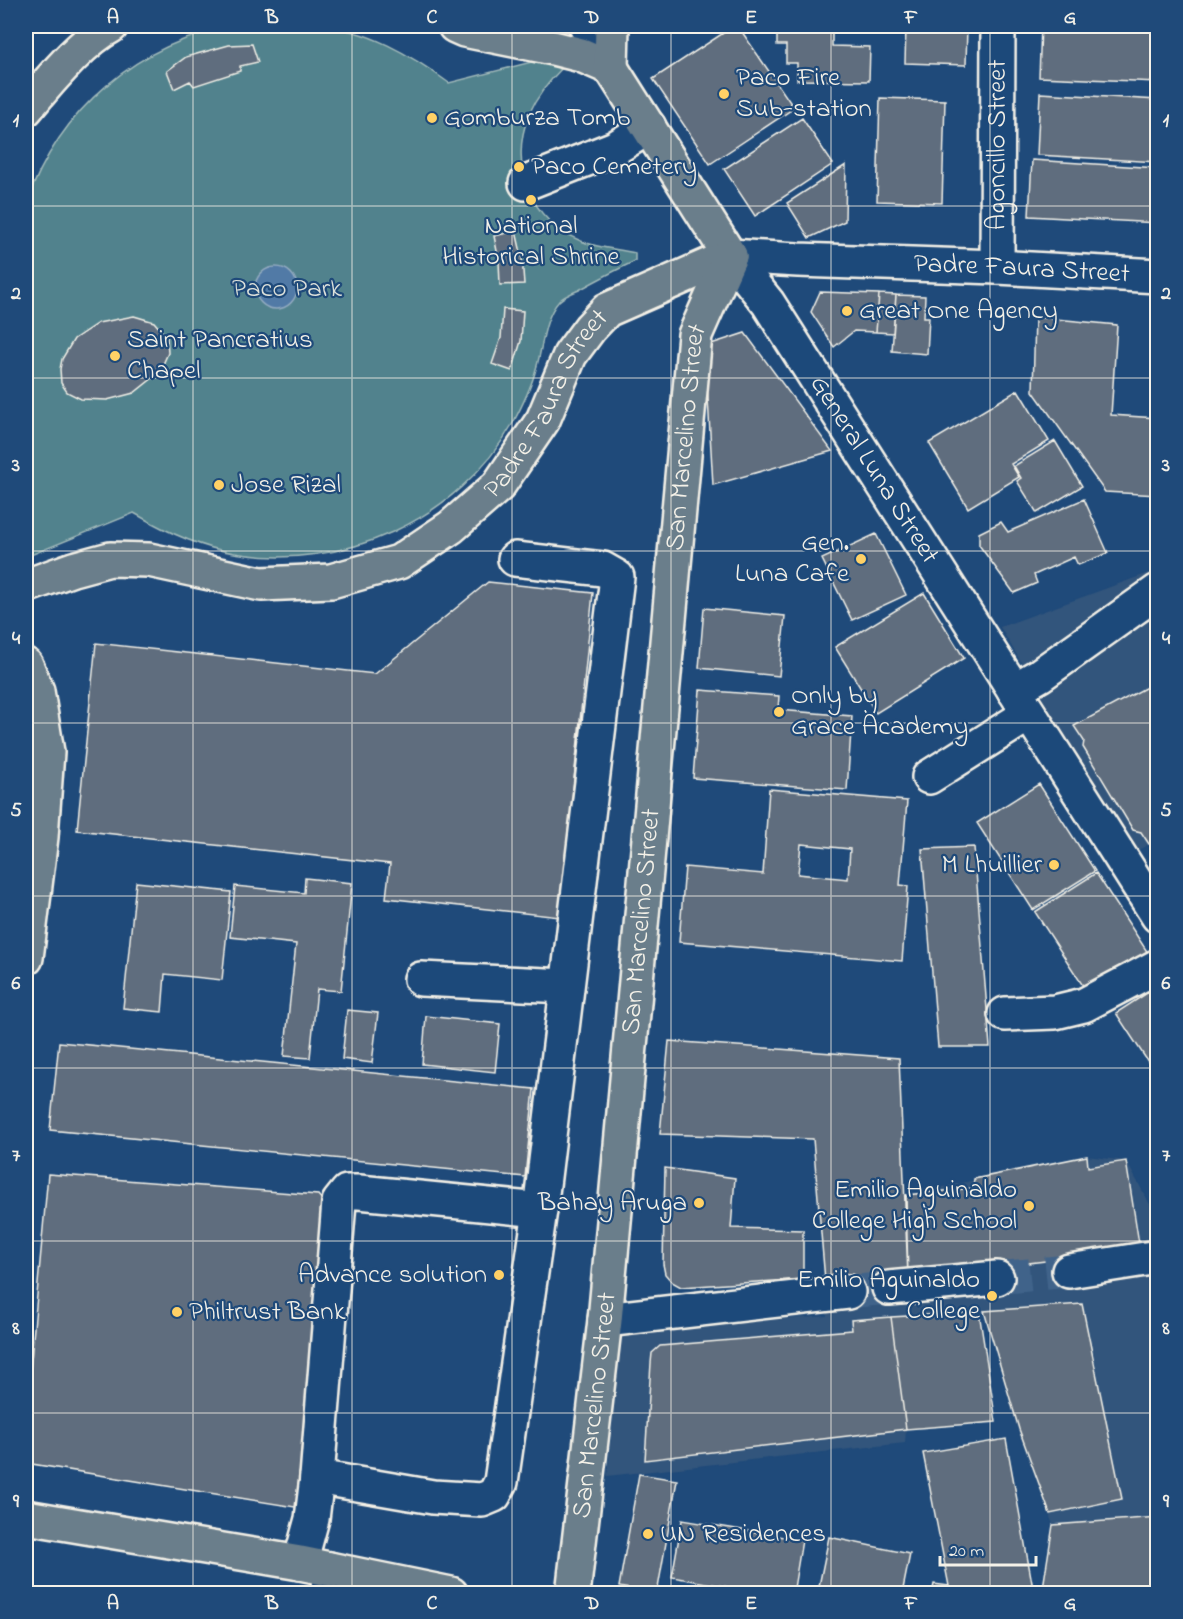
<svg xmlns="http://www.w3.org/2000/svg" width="1183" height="1619" viewBox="0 0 1183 1619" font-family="'Indie Flower',sans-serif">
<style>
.built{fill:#32547b}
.green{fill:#51828d;stroke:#a2baba;stroke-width:1.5}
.water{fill:#517aa6;stroke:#92aac0;stroke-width:1.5}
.building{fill:#5e6d7e;stroke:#f4f1e8;stroke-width:1.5;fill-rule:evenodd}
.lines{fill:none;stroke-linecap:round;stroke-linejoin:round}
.minor-tunnel{stroke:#3f638a;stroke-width:33;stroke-dasharray:33 16;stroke-linecap:butt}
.minor-casing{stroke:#f4f1e8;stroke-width:38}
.major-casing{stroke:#f4f1e8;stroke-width:38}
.minor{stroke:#1f4a7a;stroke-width:33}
.major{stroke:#6b7e8b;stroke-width:33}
.grid{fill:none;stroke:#f4f1e8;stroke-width:1.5;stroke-opacity:0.55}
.poi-dot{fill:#ffd166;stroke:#1f4a7a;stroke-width:2}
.labels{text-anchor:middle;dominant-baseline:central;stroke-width:4.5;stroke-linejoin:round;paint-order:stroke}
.poi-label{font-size:27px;fill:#f4f1e8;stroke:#1f4a7a;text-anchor:start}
.street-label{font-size:27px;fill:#f4f1e8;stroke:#1f4a7a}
.park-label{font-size:27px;fill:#dce0da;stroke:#1f4a7a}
.neatline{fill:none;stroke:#f4f1e8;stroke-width:2}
.grid-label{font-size:20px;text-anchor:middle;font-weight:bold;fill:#f4f1e8}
</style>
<rect width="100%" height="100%" fill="#1f4a7a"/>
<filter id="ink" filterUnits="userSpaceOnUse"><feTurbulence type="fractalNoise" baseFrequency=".0167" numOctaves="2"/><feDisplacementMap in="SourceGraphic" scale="12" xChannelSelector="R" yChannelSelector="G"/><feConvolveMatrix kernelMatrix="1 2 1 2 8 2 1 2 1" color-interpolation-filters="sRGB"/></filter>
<g filter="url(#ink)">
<path class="built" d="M1157,570V840L1138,850L1057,723L1000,627Z
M669,1041L899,1058L906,1195L1087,1156L1126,1161L1157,1217V1517L1053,1525L1017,1428L984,1311L891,1317L906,1429L905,1443L607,1476L621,1330L827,1316L813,1139L660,1134Z"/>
<path class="green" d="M237,26C264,26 293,23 320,26C367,29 411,55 449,83L555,56L564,66C550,80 537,96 529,114C509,165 529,220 581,241C597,248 618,249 635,253V261C616,270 597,280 579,290C572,293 564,296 559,301C543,319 543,347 536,369C531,388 522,406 513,423C458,520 343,572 234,553C198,547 165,531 134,513L26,557V204C59,110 138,41 237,26Z"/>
<path class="water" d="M255 288a21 21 0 1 1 42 0a21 21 0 1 1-42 0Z"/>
<path class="building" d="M734,26H738L794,108L710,164L653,79Z
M767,26H823V30H832V46L870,47L869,81L797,80V63H786V45H777V29H767Z
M906,26H967L966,65L905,63Z
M1041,26L1158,29V82L1039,77Z
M252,44L258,62L240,66V71L194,86L190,81L174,89L167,71L186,57L229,45Z
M1040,93L1158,100V162L1037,155Z
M880,98L945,100L942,203L877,201Z
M802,118L833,164L755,216L724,169Z
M1032,160L1158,168V223L1029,216Z
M846,165L845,221L809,238L787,203Z
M516,231L522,257L524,284L500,285L499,261L494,236Z
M820,292L879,294L876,332L854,331L834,347L811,312Z
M879,294L896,295L893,333L876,332Z
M896,295L925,296L924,317H929L927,354L892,351Z
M503,309L523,311L521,341L512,371L492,364L501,338Z
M134,316L154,322L167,337L168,353L159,373L134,393L107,400L81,399L67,392L61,383L60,369L62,359L74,339L98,323Z
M1035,317L1117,325L1111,415L1158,418V495L1105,492L1033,391Z
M745,333L832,451L713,485L705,346Z
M1018,390L1049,441L1011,464L1019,477L968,508L929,443Z
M1055,441L1082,486L1037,513L1017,481L1021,478L1014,466Z
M1084,499L1108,553L1078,565L1074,557L1034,575L1037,583L1014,593L979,545V533L1001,522L1008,532Z
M876,534L906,595L852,620L822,559Z
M488,582L593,593L560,917L386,898L390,864L77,830L96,643L375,674Z
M924,593L964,658L876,713L835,647Z
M704,608L785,616L779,676L699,668Z
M1158,681V840L1149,844L1141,832L1133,830L1083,747L1084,741L1074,726Z
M700,690L779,696L778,710L852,716L847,790L693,778Z
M1039,784L1095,871L1033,910L977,823Z
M769,789L907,801L900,885L908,886L902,961L679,942L685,867L763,874ZM801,844L850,849L848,879L798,874Z
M974,847L990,1047H938L922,849Z
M1096,873L1150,956L1089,995L1035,912Z
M305,878L352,883L341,991L317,989L310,1058L284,1056L296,944L230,937L235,886L304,893Z
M136,882L231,892L222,980L165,974L162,1012L123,1008Z
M1158,986V1077L1116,1013Z
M347,1010L378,1013L372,1063L342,1059Z
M426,1016L500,1024L495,1072L422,1064Z
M669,1041L899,1058L908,1277L825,1280L813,1139L660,1134Z
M59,1042L534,1089L525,1177L50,1130Z
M1087,1156L1088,1167L1126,1161L1140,1250L908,1277L906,1195L973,1188L974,1179Z
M665,1168L735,1178L731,1228L803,1230V1279L681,1287L672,1282L665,1274L663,1264Z
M48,1174L318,1195L329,1208L301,1508L26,1463V1416Z
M1082,1304L1122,1499L1050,1514L1019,1429L984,1311Z
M979,1312L996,1422L906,1429L891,1317Z
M891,1317L906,1429L645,1460L651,1363L652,1353L660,1346L852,1330L851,1320Z
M1006,1439L1034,1594H932L934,1584L949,1586L923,1453Z
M639,1474L677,1480L657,1594L619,1587Z
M1158,1517V1594H1042L1053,1525Z
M682,1520L802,1540L793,1594H768L672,1577Z
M829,1537L910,1554L902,1594H830L818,1591Z"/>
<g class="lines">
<path class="minor-tunnel" d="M997,1278L1069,1271
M848,1292L889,1288"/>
<defs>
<g id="minor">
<path d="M586,26L611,68"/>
<path d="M526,183L615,148L649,127"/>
<path id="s1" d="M730,256L768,303L1158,916"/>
<path id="s2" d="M730,256L798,260L997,267L1158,276"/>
<path id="s3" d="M997,267L998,26"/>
<path d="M1014,690L1040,675L1158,591"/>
<path d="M929,777L1029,714"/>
<path d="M421,979L566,986"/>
<path d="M1005,1014L1055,1012L1084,1005L1158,966"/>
<path d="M1069,1271L1158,1257"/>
<path d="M889,1288L997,1278"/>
<path d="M605,1320L848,1292"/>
<path d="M317,1477L433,1497L482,1500L494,1495L501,1482L540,1210L617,577L603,569L515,559"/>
<path d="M300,1563L312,1519L317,1477L339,1202L347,1192H359L540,1210"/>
<path d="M328,1594L329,1569"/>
</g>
<g id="major">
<path d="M455,26L464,30L553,48L581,55L611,68"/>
<path d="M611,68L730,256"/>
<path d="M611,68L612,26"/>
<path d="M26,109C47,83 82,41 111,26"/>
<path id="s4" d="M26,586L73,569L110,559L149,560L261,584L331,581L399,562L451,527L498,486L543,420L570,355L590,328L607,310L730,256"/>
<path d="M26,665L37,691L47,752L41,837L26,958"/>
<path d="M26,1517L300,1563L451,1594"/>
<path id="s5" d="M573,1594L605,1320L695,335L730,256"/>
</g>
</defs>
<use href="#minor" class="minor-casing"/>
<use href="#major" class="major-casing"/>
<use href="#minor" class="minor"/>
<use href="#major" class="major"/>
</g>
</g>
<path class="grid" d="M193,26V1594M352,26V1594M512,26V1594M671,26V1594M831,26V1594M990,26V1594M26,206H1158M26,378H1158M26,551H1158M26,723H1158M26,896H1158M26,1068H1158M26,1241H1158M26,1413H1158"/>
<g class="poi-dot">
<circle cx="724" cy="94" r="6"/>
<circle cx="432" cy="118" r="6"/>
<circle cx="519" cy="167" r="6"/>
<circle cx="531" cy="200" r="6"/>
<circle cx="847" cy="311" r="6"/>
<circle cx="115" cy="356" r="6"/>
<circle cx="219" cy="485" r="6"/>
<circle cx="861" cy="559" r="6"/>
<circle cx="779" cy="712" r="6"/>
<circle cx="1054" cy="865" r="6"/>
<circle cx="699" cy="1203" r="6"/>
<circle cx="1029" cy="1206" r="6"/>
<circle cx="499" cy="1275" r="6"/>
<circle cx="992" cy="1296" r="6"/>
<circle cx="177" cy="1312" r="6"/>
<circle cx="648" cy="1534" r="6"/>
</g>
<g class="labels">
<g class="poi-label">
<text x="736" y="78">Paco Fire<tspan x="736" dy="31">Sub-station</tspan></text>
<text x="444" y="118">Gomburza Tomb</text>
<text x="531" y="167">Paco Cemetery</text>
<text x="531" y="226" text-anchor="middle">National<tspan x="531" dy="31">Historical Shrine</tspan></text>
<text x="859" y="311">Great One Agency</text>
<text x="127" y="340">Saint Pancratius<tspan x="127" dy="31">Chapel</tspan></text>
<text x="231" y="485">Jose Rizal</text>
<text x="849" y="543" text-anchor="end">Gen.<tspan x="849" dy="31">Luna Cafe</tspan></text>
<text x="791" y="696">Only by<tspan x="791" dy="31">Grace Academy</tspan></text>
<text x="1042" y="865" text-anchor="end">M Lhuillier</text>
<text x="1017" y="1190" text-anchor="end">Emilio Aguinaldo<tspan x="1017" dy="31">College High School</tspan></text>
<text x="687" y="1203" text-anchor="end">Bahay Aruga</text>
<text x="487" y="1275" text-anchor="end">Advance solution</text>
<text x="980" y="1280" text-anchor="end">Emilio Aguinaldo<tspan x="980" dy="31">College</tspan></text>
<text x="189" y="1312">Philtrust Bank</text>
<text x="660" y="1534">UN Residences</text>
</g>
<g class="street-label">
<text stroke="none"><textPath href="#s3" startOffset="122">Agoncillo Street</textPath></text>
<text stroke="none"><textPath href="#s2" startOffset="292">Padre Faura Street</textPath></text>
<text stroke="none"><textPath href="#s4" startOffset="603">Padre Faura Street</textPath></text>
<text stroke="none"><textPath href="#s5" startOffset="1162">San Marcelino Street</textPath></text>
<text stroke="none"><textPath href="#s1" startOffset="258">General Luna Street</textPath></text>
<text stroke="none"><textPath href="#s5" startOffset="676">San Marcelino Street</textPath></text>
<text stroke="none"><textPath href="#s5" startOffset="190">San Marcelino Street</textPath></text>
</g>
<g class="park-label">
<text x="287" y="289">Paco Park</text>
</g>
</g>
<rect width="1183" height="1619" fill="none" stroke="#1f4a7a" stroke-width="66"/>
<path d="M940 1556v9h96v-9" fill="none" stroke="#f4f1e8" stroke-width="3"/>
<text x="949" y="1556" font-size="18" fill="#f4f1e8" stroke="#1f4a7a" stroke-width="4.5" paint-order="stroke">20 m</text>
<rect x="33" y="33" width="1117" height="1553" class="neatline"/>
<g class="grid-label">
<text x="113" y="23">A</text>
<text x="272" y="23">B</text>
<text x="432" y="23">C</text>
<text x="592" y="23">D</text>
<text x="751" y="23">E</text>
<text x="911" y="23">F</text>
<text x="1070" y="23">G</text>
<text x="16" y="126">1</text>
<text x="1166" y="126">1</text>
<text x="16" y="299">2</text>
<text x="1166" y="299">2</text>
<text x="16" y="471">3</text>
<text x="1166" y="471">3</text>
<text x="16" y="644">4</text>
<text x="1166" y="644">4</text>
<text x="16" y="816">5</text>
<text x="1166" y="816">5</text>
<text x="16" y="989">6</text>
<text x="1166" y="989">6</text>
<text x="16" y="1161">7</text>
<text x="1166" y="1161">7</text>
<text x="16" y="1334">8</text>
<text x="1166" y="1334">8</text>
<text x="16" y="1507">9</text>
<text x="1166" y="1507">9</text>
<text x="113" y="1609">A</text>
<text x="272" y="1609">B</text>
<text x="432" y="1609">C</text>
<text x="592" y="1609">D</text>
<text x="751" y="1609">E</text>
<text x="911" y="1609">F</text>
<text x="1070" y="1609">G</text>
</g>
</svg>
